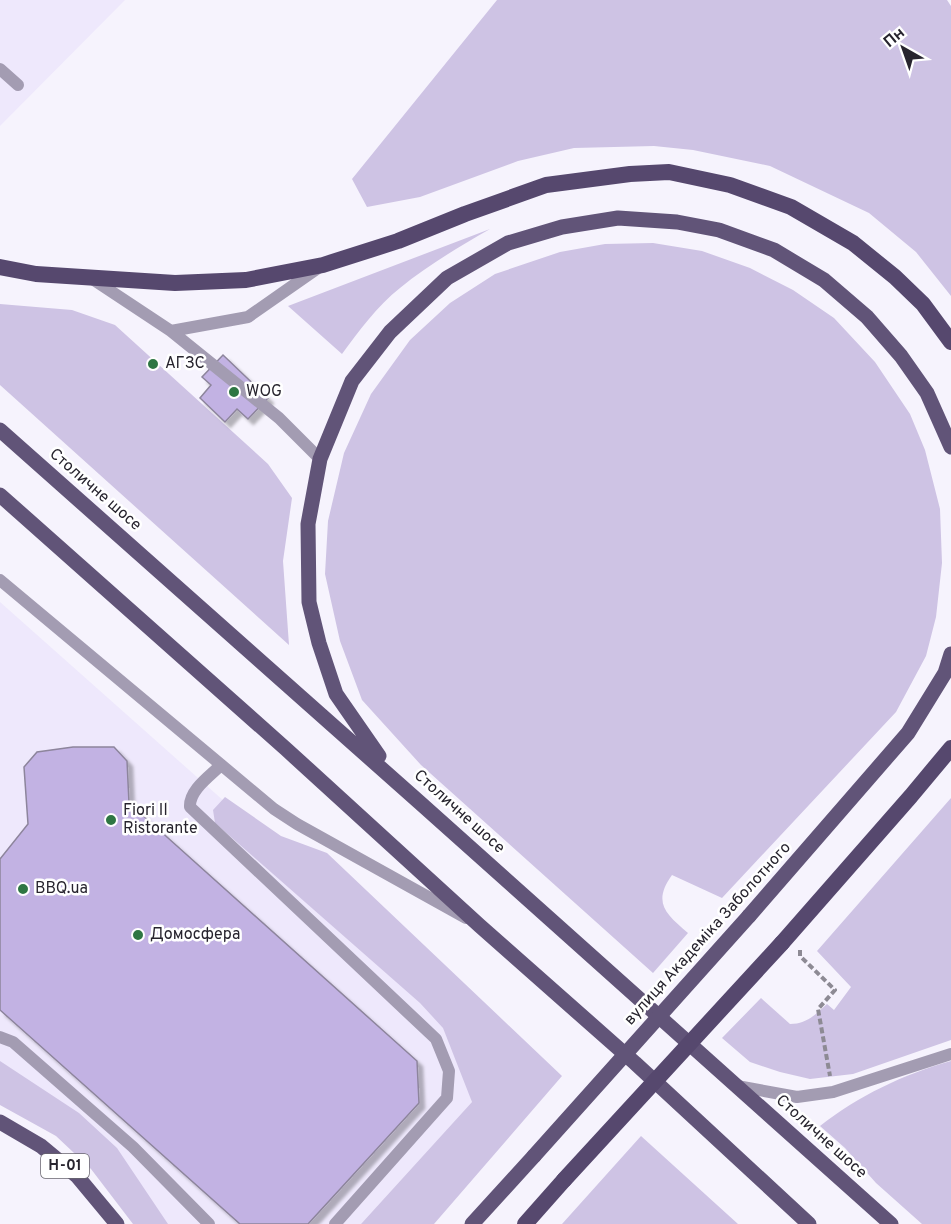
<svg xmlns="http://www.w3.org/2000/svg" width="951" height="1224" viewBox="0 0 951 1224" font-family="Overpass,sans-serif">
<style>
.built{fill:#eee8fc}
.green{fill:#cec3e4}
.building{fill:#c2b2e3;stroke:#8d859c;stroke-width:1.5;filter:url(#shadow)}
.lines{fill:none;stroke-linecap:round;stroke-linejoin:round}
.path{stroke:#8d8a94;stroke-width:4;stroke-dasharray:6 3;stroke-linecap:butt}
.service{stroke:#a39cb2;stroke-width:12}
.primary{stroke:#615478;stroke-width:15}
.trunk{stroke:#56486e;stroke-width:16}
.primary-bridge{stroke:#615478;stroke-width:15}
.trunk-bridge{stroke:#56486e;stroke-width:16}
.poi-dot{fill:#2e7643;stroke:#fff;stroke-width:2}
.labels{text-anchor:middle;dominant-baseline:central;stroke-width:5;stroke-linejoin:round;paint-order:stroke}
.shield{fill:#fff;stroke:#68666d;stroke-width:1.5}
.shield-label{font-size:15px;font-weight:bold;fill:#27242e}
.poi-label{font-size:16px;fill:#27242e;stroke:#fff;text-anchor:start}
.street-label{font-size:16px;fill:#27242e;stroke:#fff}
</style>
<defs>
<filter id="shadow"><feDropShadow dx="5.5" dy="5.5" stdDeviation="1.5" flood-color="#0004"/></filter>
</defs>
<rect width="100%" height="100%" fill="#f6f3fd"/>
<path class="built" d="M0,0H125L0,126Z
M0,602L279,850L448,1020L472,1102L361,1224H159L0,1077Z"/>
<path class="green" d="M497,0H947L951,6V296L916,252L869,213L770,166L693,150L654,146L574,148L518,161L420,197L367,207L352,179Z
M490,229C459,247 428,265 400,288C377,306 359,331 342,354L288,306Z
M653,243L702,251L750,268L793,290L834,318L875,362L910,414L925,450L940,509L942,563L936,617L926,656L896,712L722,898L672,875C652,903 666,914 688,933L653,973L421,765L362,700L340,641L325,574L328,521L344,453L371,394L410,340L450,303L495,274L560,252L605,244Z
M0,304L72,310L115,325L268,464L292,498L283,561L289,645L0,385Z
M225,797L281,836L327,853L562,1076L434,1224H361L472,1102L443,1028L420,1003L215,823L213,810Z
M951,798V1040L853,1074L810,1079L780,1072L750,1062L722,1038L761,998L790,1024C807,1024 816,1014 827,1004L834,1010L851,987L817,951Z
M0,1061L79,1113L117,1148L168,1224H133L91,1169L56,1136L0,1105Z
M951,1061V1224H922L876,1183L845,1148L820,1126C858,1096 904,1074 951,1061Z
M641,1136L738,1224H562Z"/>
<path class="building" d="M223,355L268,398L248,419L237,409L225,422L200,398L211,385L202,377Z
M73,747H114L127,761L129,803L417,1061L419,1103L308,1224H240L0,1010V859L28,824L24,767L37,752Z"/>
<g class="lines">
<path class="path" d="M800,950V956L835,990L818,1009L830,1076"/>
<path class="service" d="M0,69L18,85
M91,278L171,331L279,418L320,459
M171,331L248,317L318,268
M0,580L274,809L297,824L466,918
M221,765C210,776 189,790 190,807L436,1039L449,1071L447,1098L335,1224
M0,1037L13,1042L133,1147L209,1224
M737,1086L797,1097L833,1092L951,1054"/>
<path class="primary" d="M0,430C298,693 595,959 891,1224
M0,495L286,749L480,926L635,1063L809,1224
M379,756L336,694L319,643L309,602L308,524L320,459L352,381L390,332L447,278L508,243L562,227L618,218L677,222L719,230L774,250L824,280L867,317L901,356L927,393L951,447
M749,916L908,733L945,673L951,654
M0,1122L41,1146L77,1176L117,1224
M472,1224L534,1156"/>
<path class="trunk" d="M0,267L36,274L175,283L246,280L323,265L398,241L465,214L546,185L630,174L669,172L730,185L791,207L853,243L895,277L923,304L951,342
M782,943L911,796L951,748
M525,1224L564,1180"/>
<path class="primary-bridge" d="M534,1156L749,916"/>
<path class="trunk-bridge" d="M564,1180L782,943"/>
</g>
<g class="poi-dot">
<circle cx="153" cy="364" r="6"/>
<circle cx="234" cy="392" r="6"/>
<circle cx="111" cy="820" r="6"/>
<circle cx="23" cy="889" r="6"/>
<circle cx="138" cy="935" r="6"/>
</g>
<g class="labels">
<rect class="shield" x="41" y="1154" width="48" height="24" rx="4.5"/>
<g class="shield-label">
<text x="65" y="1166">Н-01</text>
</g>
<g class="poi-label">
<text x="165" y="364">АГЗС</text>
<text x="246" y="392">WOG</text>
<text x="123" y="811">Fiori Il<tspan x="123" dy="18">Ristorante</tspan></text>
<text x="35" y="889">BBQ.ua</text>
<text x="150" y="935">Домосфера</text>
</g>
<g class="street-label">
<text transform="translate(95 490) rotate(41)">Столичне шосе</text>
<text transform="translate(459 812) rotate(42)">Столичне шосе</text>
<text transform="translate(708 934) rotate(-48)">вулиця Академіка Заболотного</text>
<text transform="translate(821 1137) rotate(42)">Столичне шосе</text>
</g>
</g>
<g transform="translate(903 48) rotate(320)" stroke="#ffffff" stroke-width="4.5" paint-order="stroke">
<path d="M0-4.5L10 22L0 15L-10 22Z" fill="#27242e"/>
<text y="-9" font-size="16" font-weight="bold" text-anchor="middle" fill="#27242e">Пн</text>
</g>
</svg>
